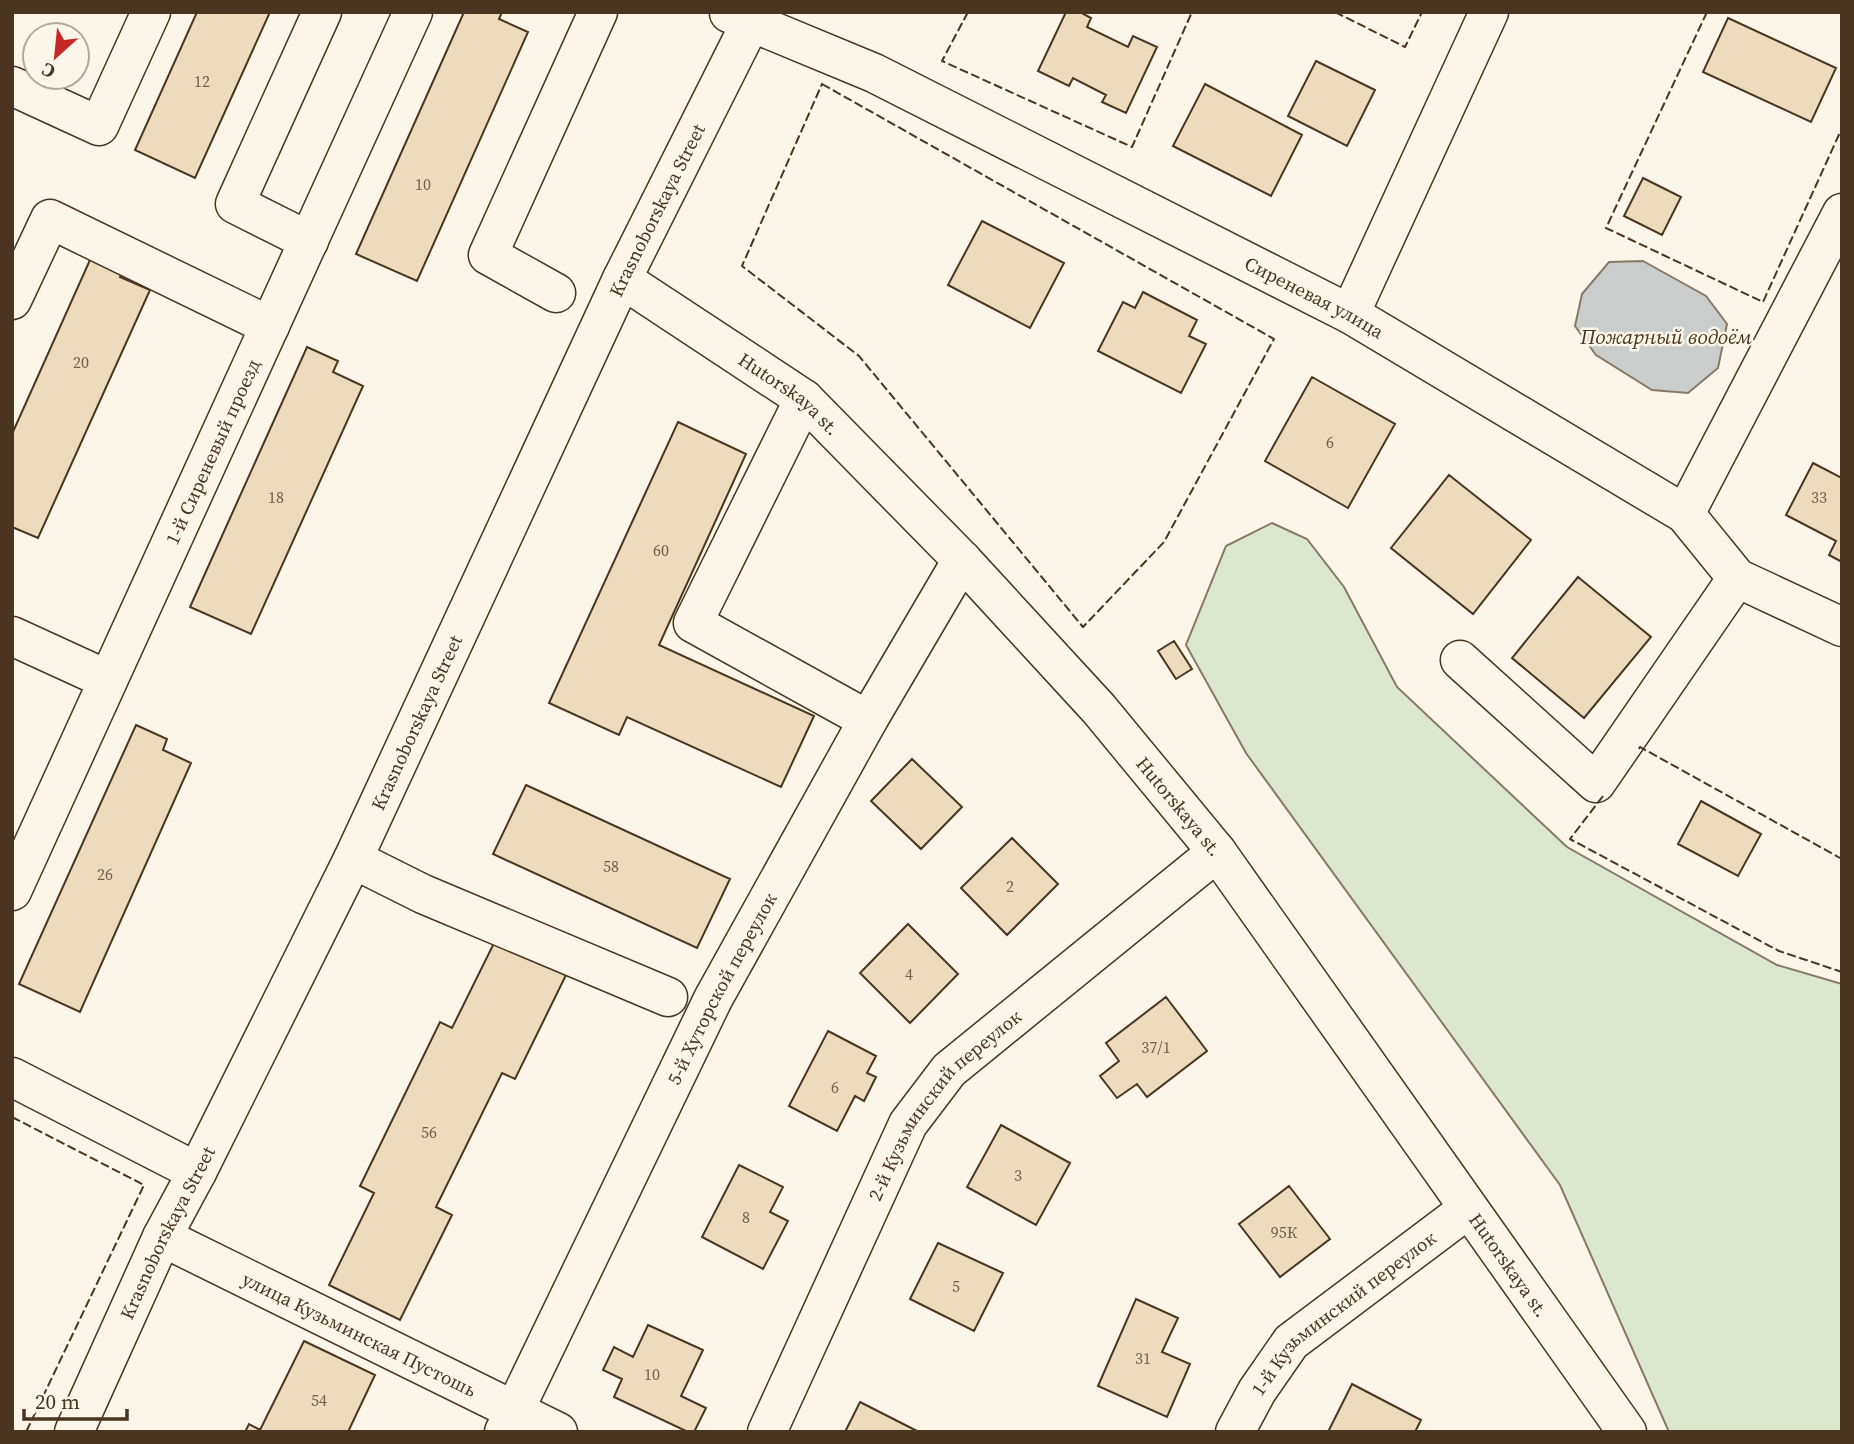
<svg xmlns="http://www.w3.org/2000/svg" width="1854" height="1444" viewBox="0 0 1854 1444" font-family="'Source Serif 4',serif">
<style>
.green{fill:#dce7d0;stroke:#887966;stroke-width:2}
.water{fill:#c9cecd;stroke:#887966;stroke-width:2}
.building{fill:#ecdcbc;stroke:#4a3520;stroke-width:2}
.lines{fill:none;stroke-linecap:round;stroke-linejoin:round}
.minor-casing{stroke:#4a3520;stroke-width:41}
.minor{stroke:#fbf6e9;stroke-width:38}
.fence{stroke:#4a3520;stroke-width:2;stroke-dasharray:9 3.5;stroke-linecap:butt}
.labels{text-anchor:middle;dominant-baseline:central;stroke-width:5;stroke-linejoin:round;paint-order:stroke}
.number-label{font-size:16px;fill:#725f47}
.street-label{font-size:19px;fill:#4a3520;stroke:#fbf6e9}
.water-label{font-size:21px;font-style:italic;fill:#4a3520;stroke:#fbf6e9}
</style>
<rect width="100%" height="100%" fill="#fbf6e9"/>
<path class="green" d="M1272,523L1307,539L1344,587L1397,687L1567,847L1777,965L1842,984V1432H1669L1560,1185L1246,753L1186,645L1226,546Z"/>
<path class="water" d="M1643,261L1706,296L1727,324L1718,368L1688,393L1652,390L1596,355L1575,326L1582,294L1609,262Z"/>
<path class="building" d="M197,12H270L195,178L135,150Z
M464,12H502L499,19L528,32L417,281L356,254Z
M1066,12H1080L1091,18L1087,27L1128,47L1133,36L1157,47L1126,113L1102,102L1106,95L1073,78L1069,86L1038,71Z
M1728,18L1836,68L1811,122L1703,72Z
M1316,61L1375,90L1347,146L1288,116Z
M1205,84L1302,135L1271,196L1173,146Z
M1643,178L1681,197L1662,235L1624,216Z
M982,221L1064,263L1030,328L948,285Z
M94,251L125,266L120,277L150,290L38,538L12,527V434Z
M1143,292L1197,320L1189,336L1206,344L1181,393L1098,351L1123,302L1135,308Z
M307,347L338,361L333,372L363,386L251,634L190,607Z
M1312,377L1395,424L1348,508L1265,461Z
M678,422L746,454L659,645L814,716L781,787L627,717L619,735L549,703Z
M1813,463L1842,478V562L1829,555L1836,541L1786,515Z
M1449,475L1531,540L1473,614L1391,548Z
M1578,577L1651,637L1584,718L1512,658Z
M1174,641L1192,669L1176,679L1158,651Z
M136,725L167,739L163,750L191,763L80,1012L19,984Z
M912,759L962,807L921,849L871,801Z
M526,785L730,879L697,948L493,854Z
M1701,801L1761,834L1738,876L1678,844Z
M1012,838L1058,884L1007,935L961,888Z
M908,924L958,974L910,1023L860,973Z
M496,939L567,973L515,1079L502,1073L436,1207L452,1215L400,1320L329,1285L374,1193L360,1186L440,1022L452,1028Z
M1166,997L1207,1051L1147,1097L1137,1084L1117,1098L1100,1076L1119,1061L1106,1043Z
M828,1031L876,1056L867,1073L876,1077L864,1101L855,1096L837,1131L789,1106Z
M1001,1125L1070,1163L1036,1225L967,1187Z
M739,1165L783,1187L770,1212L788,1221L763,1269L702,1237Z
M1289,1186L1330,1239L1280,1277L1239,1224Z
M938,1243L1003,1273L974,1331L910,1299Z
M1136,1299L1178,1318L1162,1352L1190,1364L1167,1417L1098,1386Z
M648,1325L703,1350L681,1396L706,1408L694,1432H688L614,1397L622,1379L603,1370L614,1347L633,1357Z
M304,1341L375,1375L348,1432H245L249,1424L260,1430Z
M1352,1384L1421,1420L1415,1432H1328Z
M860,1402L919,1432H845Z"/>
<g class="lines">
<defs>
<g id="minor">
<path id="s1" d="M729,13L874,73L1350,314L1685,514L1737,578L1842,627"/>
<path d="M12,86L99,126L151,12"/>
<path d="M309,241L235,204L322,12"/>
<path id="s2" d="M622,279L804,399L962,560L1099,709L1217,852L1627,1432"/>
<path d="M556,293L488,255L598,12"/>
<path d="M12,300L50,219L270,326"/>
<path d="M1350,314L1489,12"/>
<path d="M804,399L693,623L868,720"/>
<path d="M1685,514L1842,213"/>
<path d="M12,636L108,680"/>
<path d="M1460,660L1596,783L1737,578"/>
<path d="M353,859L423,894L668,997"/>
<path id="s3" d="M12,891L413,12"/>
<path d="M12,1077L197,1172"/>
<path id="s4" d="M162,1237L558,1432"/>
<path id="s5" d="M74,1432L162,1237L197,1172L353,859L622,279L756,12"/>
<path id="s6" d="M504,1432L713,999L868,720L962,560"/>
<path id="s7" d="M767,1432L908,1124L949,1070L1217,852"/>
<path id="s8" d="M1235,1432L1257,1391L1291,1342L1468,1209"/>
</g>
</defs>
<use href="#minor" class="minor-casing"/>
<use href="#minor" class="minor"/>
<path class="fence" d="M968,12L942,61L1132,147L1192,12
M1335,12L1405,47L1422,12
M1707,12L1606,228L1763,302L1842,128
M822,84L1274,339L1164,542L1083,627L859,356L742,266Z
M1639,749L1640,747L1842,859
M1603,796L1570,839L1779,951L1842,972
M12,1117L144,1185L26,1432"/>
</g>
<g class="labels">
<g class="number-label">
<text x="202" y="81">12</text>
<text x="423" y="184">10</text>
<text x="81" y="362">20</text>
<text x="1330" y="442">6</text>
<text x="276" y="497">18</text>
<text x="1819" y="497">33</text>
<text x="661" y="550">60</text>
<text x="611" y="866">58</text>
<text x="105" y="874">26</text>
<text x="1010" y="886">2</text>
<text x="909" y="974">4</text>
<text x="1156" y="1047">37/1</text>
<text x="835" y="1087">6</text>
<text x="429" y="1132">56</text>
<text x="1018" y="1175">3</text>
<text x="746" y="1217">8</text>
<text x="1284" y="1232">95К</text>
<text x="956" y="1286">5</text>
<text x="1143" y="1358">31</text>
<text x="652" y="1374">10</text>
<text x="319" y="1400">54</text>
</g>
<g class="street-label">
<text stroke="none"><textPath href="#s5" startOffset="1354">Krasnoborskaya Street</textPath></text>
<text stroke="none"><textPath href="#s1" startOffset="651">Сиреневая улица</textPath></text>
<text stroke="none"><textPath href="#s2" startOffset="203">Hutorskaya st.</textPath></text>
<text stroke="none"><textPath href="#s3" startOffset="483">1-й Сиреневый проезд</textPath></text>
<text stroke="none"><textPath href="#s5" startOffset="788">Krasnoborskaya Street</textPath></text>
<text stroke="none"><textPath href="#s2" startOffset="772">Hutorskaya st.</textPath></text>
<text stroke="none"><textPath href="#s6" startOffset="494">5-й Хуторской переулок</textPath></text>
<text stroke="none"><textPath href="#s7" startOffset="376">2-й Кузьминский переулок</textPath></text>
<text stroke="none"><textPath href="#s5" startOffset="220">Krasnoborskaya Street</textPath></text>
<text stroke="none"><textPath href="#s2" startOffset="1337">Hutorskaya st.</textPath></text>
<text stroke="none"><textPath href="#s8" startOffset="164">1-й Кузьминский переулок</textPath></text>
<text stroke="none"><textPath href="#s4" startOffset="220">улица Кузьминская Пустошь</textPath></text>
</g>
<g class="water-label">
<text x="1666" y="336">Пожарный водоём</text>
</g>
</g>
<rect width="1854" height="1444" fill="none" stroke="#4a3520" stroke-width="28"/>
<g transform="translate(56 56) rotate(207)"><circle r="33" fill="#fbf6e9" stroke="#b4a999" stroke-width="2"/>
<path d="M0-5L12 26L0 18L-12 26Z" fill="#c62828"/>
<text y="-10" font-size="19" font-weight="bold" text-anchor="middle" fill="#4a3520">С</text>
</g>
<path d="M24 1409v10h103v-10" fill="none" stroke="#4a3520" stroke-width="3.5"/>
<text x="35" y="1409" font-size="21" fill="#4a3520" stroke="#fbf6e9" stroke-width="5" paint-order="stroke">20 m</text>
</svg>
